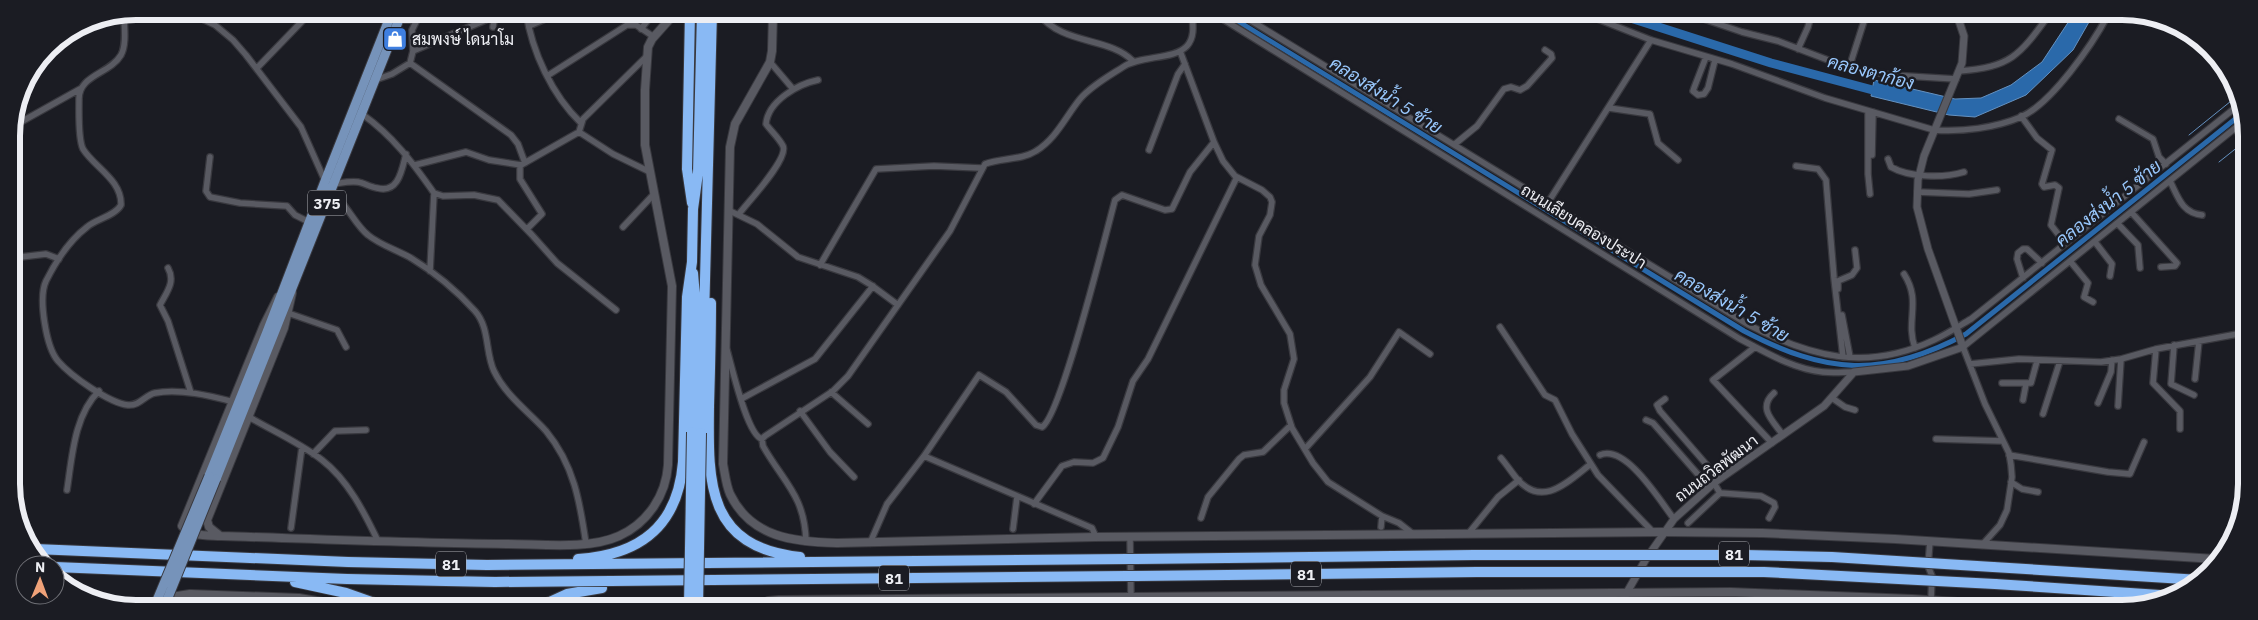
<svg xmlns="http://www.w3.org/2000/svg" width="2258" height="620" viewBox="0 0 2258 620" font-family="'IBM Plex Sans',Sarabun,sans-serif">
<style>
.water{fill:#2a69aa;stroke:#6491c0}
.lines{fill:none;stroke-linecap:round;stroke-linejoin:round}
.stream{stroke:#6491c0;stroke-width:1}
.canal{stroke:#2a69aa;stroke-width:5}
.river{stroke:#2a69aa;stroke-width:9}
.minor-casing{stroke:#39393f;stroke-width:8}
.tertiary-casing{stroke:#39393f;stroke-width:9}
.secondary-casing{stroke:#39393f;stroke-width:10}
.primary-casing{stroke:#39393f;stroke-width:11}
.motorway-casing{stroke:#39393f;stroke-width:12}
.minor{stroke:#595a62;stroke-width:5.5}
.tertiary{stroke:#595a62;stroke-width:7}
.secondary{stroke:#595a62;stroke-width:8}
.primary{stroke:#7693ba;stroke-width:9}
.motorway{stroke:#89b9f4;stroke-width:10}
.primary-bridge-casing{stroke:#39393f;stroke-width:11;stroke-linecap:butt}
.motorway-bridge-casing{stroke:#39393f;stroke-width:12;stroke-linecap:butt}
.primary-bridge{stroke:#7693ba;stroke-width:9}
.motorway-bridge{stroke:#89b9f4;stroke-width:10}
.labels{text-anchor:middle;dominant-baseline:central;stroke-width:5;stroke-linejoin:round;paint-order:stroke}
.shield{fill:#1b1c23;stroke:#aeafb5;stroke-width:1}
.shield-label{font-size:15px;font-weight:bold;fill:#edeef3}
.poi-label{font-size:16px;fill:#edeef3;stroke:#1b1c23;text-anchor:start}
.street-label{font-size:16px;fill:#edeef3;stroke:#1b1c23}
.water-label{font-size:18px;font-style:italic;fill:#99c8fd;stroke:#1b1c23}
.rim{fill:none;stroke:#edeef3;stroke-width:6}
</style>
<rect width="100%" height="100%" fill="#1b1c23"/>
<path class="water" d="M2073,15H2093L2073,50L2026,95L1975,117L1949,115L1871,96L1874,80L1955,99L1981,98L2011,85L2042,62Z"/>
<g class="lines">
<path class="stream" d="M2189,135L2236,97
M2219,162L2244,142"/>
<path class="canal" d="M1226,14L1744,331C1826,374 1882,379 1966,334L2244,112"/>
<path class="river" d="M1618,14L1771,63L1884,93"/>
<defs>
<path id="minor" d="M185,11L215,25L233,40L246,55L301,127L325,181
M526,12C532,52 552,95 581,123
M977,13L978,15
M1038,13C1063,46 1108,36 1133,61
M1213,13L1740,339C1765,352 1793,369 1823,372C1833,373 1844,372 1854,372
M124,14C124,26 127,44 121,55C110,74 78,75 79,100C79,112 78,139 83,149C94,167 122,180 121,205C115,216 96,219 87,227C70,240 55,263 46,281C38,298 46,347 58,361C71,376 109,403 128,405C140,406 145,395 155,393C179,388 211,396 234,402
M1240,14L1747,324C1810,357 1866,372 1934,340C1947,334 1959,326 1971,319L2240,104
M1585,14L1651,40L1732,64L1825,98L1934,130C1962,132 1995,128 2021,117C2052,103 2092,45 2108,15
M1689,14L1742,32L1778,41L1849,68L1890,75L1956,79
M399,20H417L435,12
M529,26L561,12
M641,29L654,12
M1798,49L1808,27L1811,15
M413,51L412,30L417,20
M1180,51L1214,142L1223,161L1235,176L1262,190L1270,197L1272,202L1270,215L1259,236L1255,265L1261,285L1290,334L1294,359L1284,390V403L1292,428L1313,463L1328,482L1382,516L1399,523L1413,534
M1706,57L1694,88L1693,91L1698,95L1704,94L1708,88L1715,60
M770,62L793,89
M410,63L413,51L488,19L494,20L493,27
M257,68L311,12
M1849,68L1866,15
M1959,71C2011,67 2019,56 2049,15
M547,76L627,25H636L654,37
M375,80L392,74L410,63L511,135L518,144L525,163
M1609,108L1650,114L1658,143L1678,160
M1868,111V174L1870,194
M362,114C393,136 413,163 434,193L443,196L474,195L498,200L532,235L557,263L616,310
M2021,116L2037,138L2052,150L2042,184L2044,187L2055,185L2059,188L2051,225L2065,243
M2119,119L2153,139L2159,157L2166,164
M12,127L80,89
M579,132L583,119L647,56
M579,132L613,154L650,172
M1455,144L1477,126L1504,89L1511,87L1520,90L1527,86L1552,58L1551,54L1545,50
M1149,150L1178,74L1185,64
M1872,155L1873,112
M210,157L206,191L210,197L240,203L287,206L295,215L309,222
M1888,159L1891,167C1910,178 1944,178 1964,172
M415,165L466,152L489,160L521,165L579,132
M520,165V179L542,214L527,229
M1796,166L1818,169L1826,180L1834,278L1843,357
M2170,181C2178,197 2182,213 2202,215
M333,184C341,183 349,181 358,182C364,183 370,187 377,188C399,194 402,169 406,154
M1917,192L1969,194L1997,190
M330,193C346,201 354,224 368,235C380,245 397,250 411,258C434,272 457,291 475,311C490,328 485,352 494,371C506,396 529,412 546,431C574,465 580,502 586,544
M1549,201L1651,40
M728,210L757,224L798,257L858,277L871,285L898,305
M2132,213L2177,263L2175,266L2161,267
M739,214C747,203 789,159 783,146C779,138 771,131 766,124C768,101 798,84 818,80
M2118,224L2138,245L2140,268
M623,227L654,194
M2095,242L2112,264L2110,276
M12,258L46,254L59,259
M2070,261L2088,283L2084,297L2093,302
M820,265L876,169L934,166L981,168
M168,268C176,282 166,293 160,305L168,321L191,393
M430,271L434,193
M1904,274C1922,302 1905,320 1915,348
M2023,278L2017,259L2018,253L2023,249H2027L2042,263
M1838,289V281L1852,275L1857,268L1855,250
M288,313L337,330L346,347
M1842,315L1850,357
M1500,327L1545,395L1555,400L1572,434L1598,475L1653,532
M2174,345L2171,384L2194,395
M1755,347L1713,380L1772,443
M2156,349L2153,383L2180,411V429
M727,350C732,367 747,435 762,439
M1970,364L2019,359L2101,362L2121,359L2156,349L2243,333
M2195,379L2199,341
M2002,383H2031L2037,361
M831,392L868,424
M1774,393C1757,408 1773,421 1783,435
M1832,398L1845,407L1855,410
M741,399L815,359L873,286
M1665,399L1657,405L1660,411L1719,479
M2023,400L2026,384
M2098,403L2111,372L2112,360
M2118,406L2121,359
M800,411L830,452L854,477
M2043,414L2060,361
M249,417C273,431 300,443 322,460C348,480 364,512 378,541
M1646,420L1653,423L1709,487
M1936,439L2003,441
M1305,449L1370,377L1399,332L1430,354
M313,454L335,431L366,430
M1600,455C1626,444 1660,501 1674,519
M2009,455L2108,472L2130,474L2144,442
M924,456L979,375L1006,392L1036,425L1042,427C1061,416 1106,233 1115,200L1122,195L1165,210L1172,209L1190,172L1214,142
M1501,458C1507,465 1512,473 1518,480C1544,508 1568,481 1591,464
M2011,482L2022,489L2038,492
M67,490C72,458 74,415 99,391
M1720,493L1761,496L1774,503L1775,507L1769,518
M1034,504L1062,466L1074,462L1093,463L1103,458L1118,427L1133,381L1148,359L1237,177
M1201,518L1208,497L1239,459L1244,455L1263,452L1291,425
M1688,523L1720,493L1714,483
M1381,527L1382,516
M291,528L302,447
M1013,529L1017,497
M1468,534L1498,497L1519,480
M1130,537L1131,598
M1930,541L1928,566L1932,576L1931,600
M806,542C805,496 784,483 763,446L762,439L765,436L833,391L848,376L950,231L985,164C1001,158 1022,160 1036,151C1056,139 1066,116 1080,99C1091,86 1109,76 1123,67C1141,55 1174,60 1187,46C1195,37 1193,25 1192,13
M870,543L887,504L924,456L1092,528L1096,537
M1982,545L2000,525L2007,510L2012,477L2011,465L2009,453L1985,404L1963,347L2244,121
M1522,593L1537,607
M1454,595L1458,607
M1259,596L1263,602L1271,607
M783,601L795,606
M1363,607L1366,602
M1908,608L1912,599"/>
<path id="tertiary" d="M1618,608L1646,559L1674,519L1714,483L1824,406L1854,372L1908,366L1963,347L1928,249L1917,207L1918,180L1924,156L1962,63L1964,36L1957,15"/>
<path id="secondary" d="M773,13L772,51L770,62L735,124L730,147L723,464C725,474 726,485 730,494C751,538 795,542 837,543L1096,537L1664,532L1762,533L1895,539L2216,559
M278,297L264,325L182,526C191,537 208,535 221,536C316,539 411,543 506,544C541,544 588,550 619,536C648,523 666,495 668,465L672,286L645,145V90L648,47L652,39L676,12
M219,535L209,527L207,520L284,328L292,293
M154,605L171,597L190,594L299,598L340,605
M174,605L186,596
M763,606L768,601L779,600L1730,592L1912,599L2050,608"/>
<path id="primary" d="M209,476L267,332L325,181L392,12
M216,479L402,12"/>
<path id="motorway" d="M690,12L687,169L692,203
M711,303C711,338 710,372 709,406C708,482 706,547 800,557
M692,432L695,297L693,273
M701,433L712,12
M35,549L348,562L487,565L1127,559
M578,559C640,555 678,526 683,462L687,297L692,262L693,209L698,173L702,12
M1136,559L1474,555
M55,567L347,579L495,582L1127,576
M1993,567L2200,580
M1136,576L1477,572
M295,582L346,593L380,605
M1995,584L2175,596
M543,605L567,594L602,588"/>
</defs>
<use href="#minor" class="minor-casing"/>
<use href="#tertiary" class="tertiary-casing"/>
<use href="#secondary" class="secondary-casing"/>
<use href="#primary" class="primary-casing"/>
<use href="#motorway" class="motorway-casing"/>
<use href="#minor" class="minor"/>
<use href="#tertiary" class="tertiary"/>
<use href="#secondary" class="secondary"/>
<use href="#primary" class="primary"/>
<use href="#motorway" class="motorway"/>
<defs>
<path id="primary-bridge" d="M155,605L209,476
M165,605L216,479"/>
<path id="motorway-bridge" d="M1474,555H1743L1832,557L1993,567
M1127,559H1136
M1477,572H1764L1995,584
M1127,576H1136
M689,606L692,432
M698,606L701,433"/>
</defs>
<use href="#primary-bridge" class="primary-bridge-casing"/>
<use href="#motorway-bridge" class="motorway-bridge-casing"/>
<use href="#primary-bridge" class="primary-bridge"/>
<use href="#motorway-bridge" class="motorway-bridge"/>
</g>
<defs>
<symbol id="shop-square" viewBox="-11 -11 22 22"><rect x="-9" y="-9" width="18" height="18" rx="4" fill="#3f7fe0" stroke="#1b1c23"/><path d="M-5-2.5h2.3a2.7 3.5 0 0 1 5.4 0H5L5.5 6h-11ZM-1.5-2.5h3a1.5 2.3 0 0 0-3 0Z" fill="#fff"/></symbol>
</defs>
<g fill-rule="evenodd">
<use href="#shop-square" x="381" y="25" width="28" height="28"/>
</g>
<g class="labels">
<g class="shield">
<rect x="308" y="190.5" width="38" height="25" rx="4"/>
<rect x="1719" y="541.5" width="30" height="25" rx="4"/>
<rect x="436" y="551.5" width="30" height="25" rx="4"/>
<rect x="1291" y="561.5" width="30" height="25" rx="4"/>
<rect x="879" y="565.5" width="30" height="25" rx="4"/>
</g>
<g class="shield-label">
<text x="327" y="203">375</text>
<text x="1734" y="554">81</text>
<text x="451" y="564">81</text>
<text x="1306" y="574">81</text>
<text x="894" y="578">81</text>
</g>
<g class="poi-label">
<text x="412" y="39">สมพงษ์ ไดนาโม</text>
</g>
<g class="street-label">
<text transform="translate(1584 226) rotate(32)">ถนนเลียบคลองประปา</text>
<text transform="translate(1716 468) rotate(-37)">ถนนถวิลพัฒนา</text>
</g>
<g class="water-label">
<text transform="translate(1871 72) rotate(15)">คลองตาก้อง</text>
<text transform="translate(1386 95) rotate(32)">คลองส่งน้ำ 5 ซ้าย</text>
<text transform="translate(2108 203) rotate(-38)">คลองส่งน้ำ 5 ซ้าย</text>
<text transform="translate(1732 305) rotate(30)">คลองส่งน้ำ 5 ซ้าย</text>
</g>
</g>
<path d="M0 0H2258V620H0ZM136 20H2122A116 116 0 0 1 2238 136V484A116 116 0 0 1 2122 600H136A116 116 0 0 1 20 484V136A116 116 0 0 1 136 20Z" fill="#1b1c23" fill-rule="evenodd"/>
<path class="rim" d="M136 20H2122A116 116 0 0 1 2238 136V484A116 116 0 0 1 2122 600H136A116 116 0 0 1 20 484V136A116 116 0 0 1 136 20Z"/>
<g transform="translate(40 580) rotate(1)"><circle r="24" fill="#1b1c23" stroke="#6f7076"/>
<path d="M0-4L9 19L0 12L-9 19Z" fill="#f0a279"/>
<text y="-8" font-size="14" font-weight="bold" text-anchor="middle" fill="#edeef3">N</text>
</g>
</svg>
